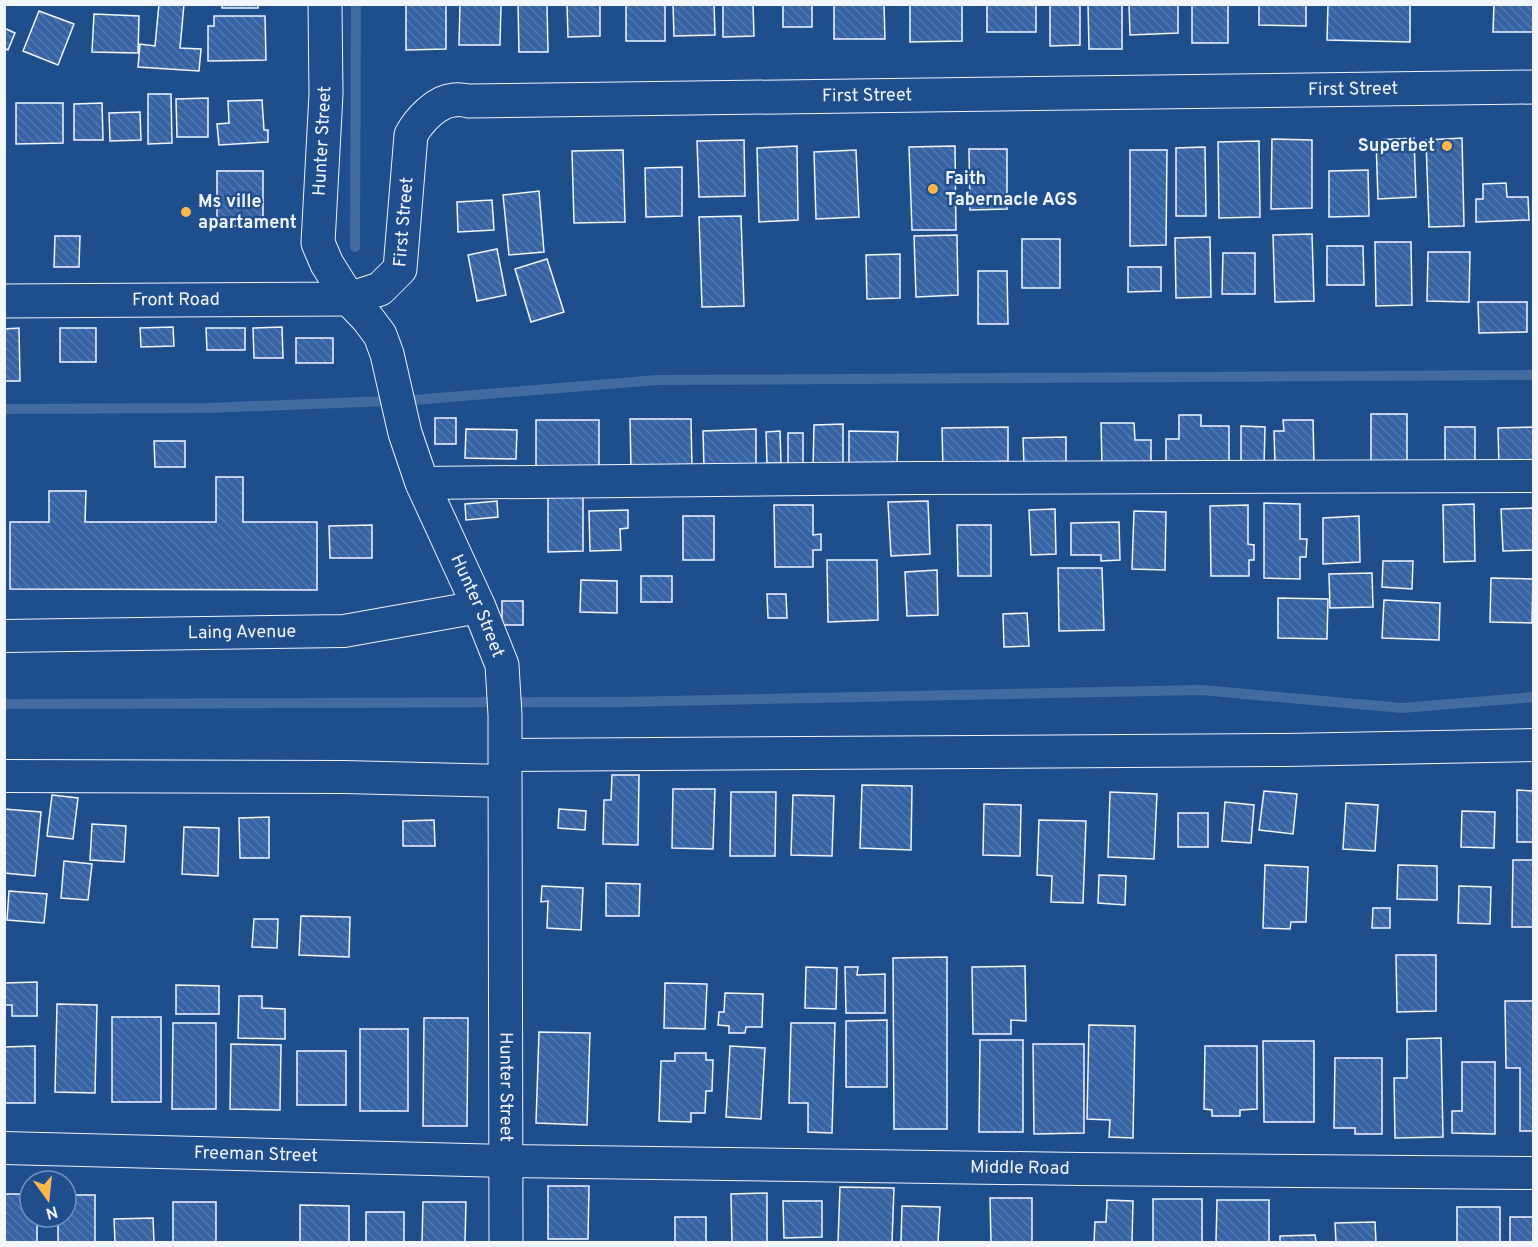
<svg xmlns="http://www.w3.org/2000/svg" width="1538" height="1247" viewBox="0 0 1538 1247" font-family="Overpass,sans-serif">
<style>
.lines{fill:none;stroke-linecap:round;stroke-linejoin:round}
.stream{stroke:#446ba0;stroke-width:10}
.building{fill:url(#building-back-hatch);stroke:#f2f6ff;stroke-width:1.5}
.street-casing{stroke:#f2f6ff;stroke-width:34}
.secondary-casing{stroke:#f2f6ff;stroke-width:35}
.street{stroke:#1f4e8c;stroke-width:32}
.secondary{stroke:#1f4e8c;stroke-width:33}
.poi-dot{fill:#ffb74d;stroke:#1f4e8c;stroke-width:2}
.labels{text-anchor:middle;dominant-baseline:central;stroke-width:4.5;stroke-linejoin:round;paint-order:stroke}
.street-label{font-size:18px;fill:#f2f6ff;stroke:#1f4e8c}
.poi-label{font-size:18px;font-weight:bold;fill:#f2f6ff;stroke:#1f4e8c;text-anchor:start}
</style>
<defs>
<pattern id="building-back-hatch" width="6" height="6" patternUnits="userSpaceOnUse" patternTransform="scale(1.5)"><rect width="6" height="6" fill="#3563a3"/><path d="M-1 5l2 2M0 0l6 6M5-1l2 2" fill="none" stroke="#537ab1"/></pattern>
</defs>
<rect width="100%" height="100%" fill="#1f4e8c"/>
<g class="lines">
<path class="stream" d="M355,247L356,4
M4,409L207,408L414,400L657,380L1534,375
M4,704L620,702L1201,690L1402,708L1534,697"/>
</g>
<path class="building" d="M159,4H184L180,48L201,49L199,71L138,67L140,44L155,46Z
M222,4H258V8H222Z
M406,4H446V49L406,50Z
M460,4H501L500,45H459Z
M518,4H547L548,52H519Z
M567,4H600V36L568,37Z
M626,4H665V41H626Z
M673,4H714L715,35L674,36Z
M723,4H753L754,36L723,37Z
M783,4H812V27H783Z
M834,4H884L885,39H834Z
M910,4H962V41L910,42Z
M987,4H1036V32H987Z
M1050,4H1080V45L1050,46Z
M1088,4H1122V49H1089Z
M1129,4H1178V33L1130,35Z
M1192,4H1228V43H1192Z
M1259,4H1306V26L1259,25Z
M1328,4H1410V42L1327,40Z
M1494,4H1534V32H1493Z
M39,11L74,24L58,65L23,51Z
M94,14L139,16L138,53L92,52Z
M214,16H265L266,60L208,61V26H214Z
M4,28L15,33L8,50L4,48Z
M148,94H171L172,143L148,144Z
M208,98V137H177L176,99Z
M262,100L264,130H268V142L219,145L217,124L229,123L228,101Z
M16,103H63V143L16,144Z
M102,103L103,140H74V104Z
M140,112L141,140L110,141L109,113Z
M1414,138L1416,197L1378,199L1376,140Z
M1462,138L1464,226L1429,227L1426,140Z
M1272,139L1312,140V208L1271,209Z
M744,140L745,196L699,197L697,141Z
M1259,141L1260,217L1219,218L1218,142Z
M797,146L798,220L759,222L757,148Z
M955,146L956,230H912L909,147Z
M1205,147L1206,216H1176V148Z
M969,149H1007V209L970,210Z
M623,150L625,222L574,223L572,151Z
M856,150L859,217L816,219L814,152Z
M1130,150H1167L1166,245L1130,246Z
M682,167V216L646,217L645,168Z
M1368,170L1369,216L1329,217V171Z
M217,171H263V226H217Z
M1506,183L1507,197H1528L1529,220L1476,222V199H1483V184Z
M539,191L544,252L509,255L503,195Z
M492,200L494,230L458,232L457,202Z
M741,216L744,306L702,307L699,217Z
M1312,234L1314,301L1275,302L1273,235Z
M957,235L958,295L916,297L914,236Z
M55,236H80L79,267H54Z
M1210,237L1211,297L1176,298L1175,238Z
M1022,239H1060V288H1022Z
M1375,242H1411L1412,305L1376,306Z
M1327,246H1363L1364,285H1327Z
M497,249L506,295L477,301L468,255Z
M1428,252H1470L1469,302L1427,301Z
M1223,253H1255V294H1222Z
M900,254V298L867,299L866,255Z
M547,259L564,312L531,322L515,269Z
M1128,267H1161V291L1128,292Z
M978,271H1007L1008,324H978Z
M1478,302H1527V332L1479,333Z
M173,327L174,346L141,347L140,328Z
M282,327L283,358H254L253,328Z
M19,328L20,381H4V329Z
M60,328H96V362H60Z
M206,328H245V350H207Z
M296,338H333V363H296Z
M1371,414H1407V464H1371Z
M1179,415H1201V426H1229V467L1166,466V439H1179Z
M435,418H456V444H435Z
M630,419H691L692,468L631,469Z
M536,420H599V466L536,467Z
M1283,420H1313L1314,464L1275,465L1274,431H1284Z
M1101,423H1134L1135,440H1151V466H1102Z
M843,424V469H813L814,425Z
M1241,426L1265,427L1264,466H1241Z
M1008,427V461L985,462V471L943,472L942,428Z
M1445,427H1475V463L1445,464Z
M1534,427V468L1499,469L1498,428Z
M466,429L517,430L516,459L465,458Z
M756,429V467L704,468L703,431Z
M780,431L781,463H767L766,432Z
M849,431L898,432L897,466H849Z
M788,433H803V464H788Z
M1066,437V465L1024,466L1023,438Z
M154,441H185V467H155Z
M216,477H243V522H317V590L10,589V522H49V491H86L85,522H216Z
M548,495H583V551L548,552Z
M497,501L498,517L466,520L465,504Z
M928,501L930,554L891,556L888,502Z
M1264,503L1300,504V539H1307L1306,557H1300V579L1264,578Z
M1474,504L1475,561L1444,562L1443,505Z
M774,505H813V535L821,534V550H813V567H775Z
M1248,505V544L1254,545V560H1249V576H1211L1210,506Z
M1534,508V550L1503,551L1501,509Z
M1055,509L1056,554L1031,555L1029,510Z
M628,510V528L620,529L621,550L590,551L589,511Z
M1134,511L1166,512L1165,570L1132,569Z
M683,516H714V560H683Z
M1359,516L1360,562L1323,564V518Z
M1119,522L1120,560L1101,561V555H1071V523Z
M372,525V558H330L329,526Z
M957,525H991V576H958Z
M827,560H877L878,620L828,622Z
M1383,561H1413L1412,589L1382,587Z
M1058,568H1102L1104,630L1059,631Z
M937,570L938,615L907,616L905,572Z
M1372,573L1373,607L1330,608L1329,574Z
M641,576H672V602H641Z
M1491,578L1533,579L1532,623L1490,622Z
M581,580L617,581V613L580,612Z
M767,594H786L787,618H768Z
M1278,598L1328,599L1327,639L1278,638Z
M1384,600L1440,603L1439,640L1382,638Z
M502,601H523V625H502Z
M1027,613L1029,646L1004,647L1003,614Z
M612,775H639L638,845L603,844L604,800H611Z
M862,785L912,786L911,850L860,848Z
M673,789H715L713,849L672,848Z
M1517,790L1534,791V842H1517Z
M1264,791L1297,794L1293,834L1259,830Z
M731,792H776L775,856H730Z
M1110,792L1157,794L1154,859L1108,857Z
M52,795L78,798L73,839L47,836Z
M793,795L834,796L832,856L791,855Z
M1225,802L1254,805L1251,843L1222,841Z
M1346,803L1378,805L1375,851L1343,849Z
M984,804L1021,805L1020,856L983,855Z
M4,809L41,812L35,876L4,873Z
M559,809L586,811L585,830L558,828Z
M1462,811L1495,812L1494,848L1461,847Z
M1178,813H1208V847H1178Z
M269,817V858H240L239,818Z
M434,820L435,846H403V821Z
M1039,820L1086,821L1083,903L1051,902L1052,876L1037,875Z
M92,824L126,826L124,862L90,860Z
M184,827L219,828L218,876L182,874Z
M1513,860H1534V927H1512Z
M64,861L92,864L88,900L61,898Z
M1265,865L1308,867L1306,922H1291L1290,929L1263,928Z
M1398,865L1437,866V900L1397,899Z
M1099,875L1126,876L1125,905L1098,903Z
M606,883L640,884L639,916H606Z
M542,886L583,888L581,930L547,928L548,901L541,902Z
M1459,886L1491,887L1490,924L1458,923Z
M9,891L47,894L44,923L7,920Z
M1373,908H1390V928H1372Z
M301,916L350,917L349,957L299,955Z
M254,919H278L277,948L252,947Z
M1396,955H1436V1011L1397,1012Z
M947,957V1129H894L893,958Z
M1025,966L1026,1021L1011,1020V1034H973L972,967Z
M806,967L837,968L836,1009L805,1008Z
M845,967H858L857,975L885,974V1013H846Z
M37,982V1016H12V1005H4V983Z
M665,983L707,984L705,1029L664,1028Z
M176,985L219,986V1014H176Z
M725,993L763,994L762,1027H746L745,1033H729V1026L718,1025L719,1012H724Z
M239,996H262V1008L285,1009V1039L238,1038Z
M1505,1001H1534V1131H1520V1068H1506Z
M57,1004L97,1005L95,1093L55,1092Z
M112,1017H161V1102H112Z
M424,1018H468L467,1126H423Z
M887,1020V1087H846V1021Z
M173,1023H216V1109H172Z
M791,1023H835L832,1133L808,1132V1103H789Z
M1089,1025L1135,1026L1133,1138L1109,1137L1110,1120L1087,1119Z
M360,1029H408V1111H360Z
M539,1032L590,1033L587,1125L536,1123Z
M1441,1038L1443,1137L1395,1138L1394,1078H1407V1039Z
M980,1040H1023V1132H979Z
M1263,1041H1314V1122H1264Z
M231,1044L281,1045L280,1110L230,1109Z
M1033,1044H1084V1133L1034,1134Z
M35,1046V1103H4V1047Z
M730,1046L765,1048L761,1119L726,1117Z
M1205,1046H1257V1109L1240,1110V1116H1212V1110L1204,1109Z
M297,1051H346V1105H297Z
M675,1053H706V1060H713L712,1091H706L705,1113H691V1122L659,1121L661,1061H675Z
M1335,1058H1382V1134H1355V1128H1334Z
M1462,1062H1495V1134L1452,1133V1111H1462Z
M548,1186H589L588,1239H548Z
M840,1187L894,1188L892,1242H838Z
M767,1193V1242H732L731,1194Z
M4,1194H30V1217H37V1242H4Z
M66,1195H95V1242H58V1217H66Z
M990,1198H1032V1242H991Z
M1153,1199H1202V1242H1153Z
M1107,1200L1133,1201L1132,1242H1094L1095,1222H1106Z
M1217,1200H1269V1242H1216Z
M783,1201H822V1237L784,1238Z
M173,1202H216V1242H173Z
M423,1202H466L465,1242H422Z
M300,1205L349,1206V1242H300Z
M902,1206L940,1207L938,1242H901Z
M1457,1207H1500V1242H1457Z
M366,1212H404V1242H366Z
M675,1217H706V1242H675Z
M1510,1217H1534V1242H1510Z
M153,1218L154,1242H115L114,1219Z
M1375,1222L1376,1242H1336L1335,1223Z
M1315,1235L1316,1242H1280V1236Z"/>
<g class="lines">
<defs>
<g id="street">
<path d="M422,483L916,478L1534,476"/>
<path id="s1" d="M4,636L344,631L479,607"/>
<path d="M505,755L1286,750L1534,745"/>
<path d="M4,776L344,777L505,781"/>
<path id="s2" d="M4,1148L506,1161L1080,1169L1534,1173"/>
</g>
<g id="secondary">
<path id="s3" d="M325,4L326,94L318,243L327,264L349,299L368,319L380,335L387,354L405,433L422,483L479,607L502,665L505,715V755L506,1242"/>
<path id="s4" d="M4,301L349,299L380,289L400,269L411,135C419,120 437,101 454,100C459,99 464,100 469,101L1534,87"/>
</g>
</defs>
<use href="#street" class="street-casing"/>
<use href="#secondary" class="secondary-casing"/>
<use href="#street" class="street"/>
<use href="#secondary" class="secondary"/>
</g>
<g class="poi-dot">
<circle cx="1447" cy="146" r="6"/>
<circle cx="933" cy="189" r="6"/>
<circle cx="186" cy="212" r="6"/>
</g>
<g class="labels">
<g class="street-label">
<text stroke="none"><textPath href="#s4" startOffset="1497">First Street</textPath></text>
<text stroke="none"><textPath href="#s4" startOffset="1011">First Street</textPath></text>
<text transform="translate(323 141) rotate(-87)">Hunter Street</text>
<text stroke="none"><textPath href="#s4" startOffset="453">First Street</textPath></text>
<text stroke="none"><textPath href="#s4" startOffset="172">Front Road</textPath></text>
<text stroke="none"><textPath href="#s3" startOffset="640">Hunter Street</textPath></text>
<text stroke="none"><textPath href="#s1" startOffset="238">Laing Avenue</textPath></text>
<text stroke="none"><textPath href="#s3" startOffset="1126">Hunter Street</textPath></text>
<text stroke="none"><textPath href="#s2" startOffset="252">Freeman Street</textPath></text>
<text stroke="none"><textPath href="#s2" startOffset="1016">Middle Road</textPath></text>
</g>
<g class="poi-label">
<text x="1435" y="146" text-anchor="end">Superbet</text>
<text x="945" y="179">Faith<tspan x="945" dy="21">Tabernacle AGS</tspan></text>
<text x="198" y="202">Ms ville<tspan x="198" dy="21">apartament</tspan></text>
</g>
</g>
<rect width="1538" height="1247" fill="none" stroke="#f2f6ff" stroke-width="12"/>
<g transform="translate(48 1199) rotate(165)"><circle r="28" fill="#1f4e8c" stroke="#7391ba" stroke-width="1.5"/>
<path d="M0-4.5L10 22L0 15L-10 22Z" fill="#ffb74d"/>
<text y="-9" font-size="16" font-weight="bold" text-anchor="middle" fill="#f2f6ff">N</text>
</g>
</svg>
